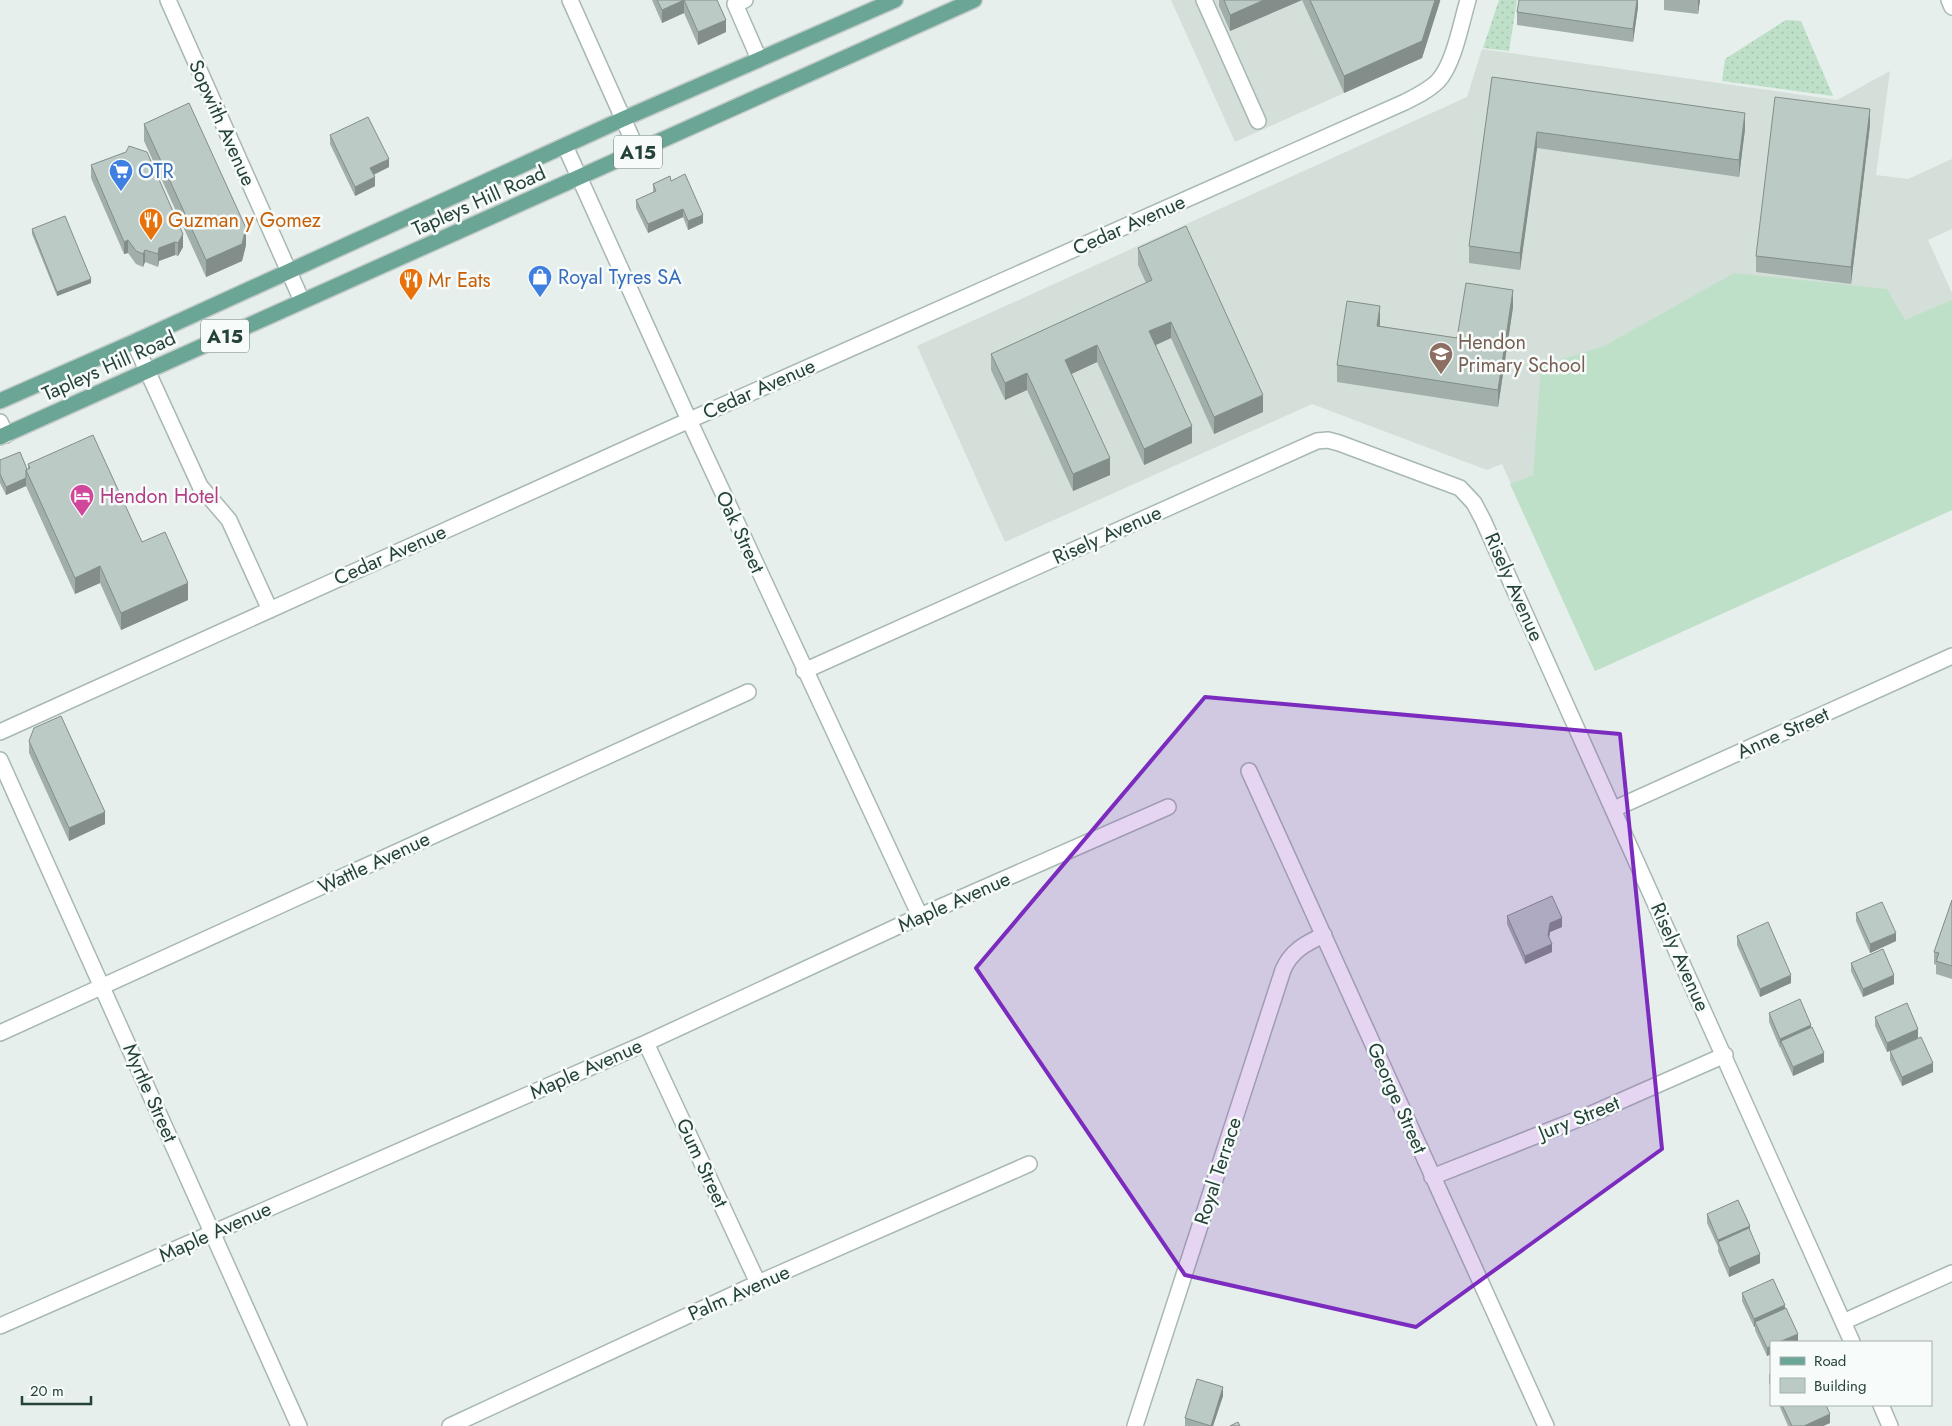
<svg xmlns="http://www.w3.org/2000/svg" width="1952" height="1426" viewBox="0 0 1952 1426" font-family="Jost,sans-serif">
<style>
.built{fill:#d4dfda}
.grass{fill:url(#grass-dots)}
.pitch{fill:#bfe0c8}
.lines{fill:none;stroke-linecap:round;stroke-linejoin:round}
.minor-casing{stroke:#a8b8b2;stroke-width:18}
.major-casing{stroke:#c2cac8;stroke-width:18}
.minor{stroke:#fff;stroke-width:15}
.major{stroke:#6aa596;stroke-width:15}
.wall{fill:#a1aea9}
.shaded-wall{fill:#838d89}
.building{fill:#bbcac4;stroke:#838d89}
.marked{fill:#7b2cbf;fill-opacity:0.2;stroke:#7b2cbf;stroke-width:4;stroke-linejoin:round}
.labels{text-anchor:middle;dominant-baseline:central;stroke-width:5;stroke-linejoin:round;paint-order:stroke}
.shield{fill:#f7fbf9;stroke:#637a73;stroke-width:1}
.shield-label{font-size:19px;font-weight:bold;fill:#24423a}
.street-label{font-size:20px;fill:#24423a;stroke:#f7fbf9}
.shop-label{font-size:20px;fill:#366cbe;stroke:#f7fbf9;text-anchor:start}
.food-label{font-size:20px;fill:#c56008;stroke:#f7fbf9;text-anchor:start}
.education-label{font-size:20px;fill:#785e54;stroke:#f7fbf9;text-anchor:start}
.hotel-label{font-size:20px;fill:#b23c85;stroke:#f7fbf9;text-anchor:start}
</style>
<defs>
<pattern id="grass-dots" width="8" height="8" patternUnits="userSpaceOnUse" patternTransform="scale(1.25)"><rect width="8" height="8" fill="#bfe0c8"/><path d="M2 2h.1M6 6h.1" fill="none" stroke="#a4c1ad" stroke-width="1.8" stroke-linecap="round"/></pattern>
</defs>
<rect width="100%" height="100%" fill="#e6efeb"/>
<path class="built" d="M1171,0H1441L1422,58L1235,142Z
M1482,49L1837,100L1890,71L1876,175L1908,179L1952,159V229L1928,240L1952,293V510L1595,671L1502,464L1487,470L1312,404L1005,542L917,346L1467,97Z"/>
<path class="grass" d="M1499,0H1517L1509,51L1483,48Z
M1786,20L1801,21L1833,96L1722,81L1725,59Z"/>
<path class="pitch" d="M1734,273L1887,289L1905,320L1952,300V510L1595,671L1510,484L1533,475L1541,366L1604,346Z"/>
<g class="lines">
<defs>
<path id="minor" d="M168,0L302,301
M570,0L638,152
M745,0L735,4L759,59
M1204,0L1258,121
M1949,0L1952,7
M565,146L689,420L920,916
M134,342L200,486L229,520L270,610
M0,422L6,435
M804,671L1317,441L1328,440L1339,443L1460,488L1474,503L1483,520L1852,1342
M0,732L674,427L1405,102C1417,96 1429,90 1438,81C1454,64 1461,23 1468,0
M0,760L299,1426
M1249,771L1546,1426
M1614,809L1952,656
M0,1033L748,692
M646,1043L758,1283
M1432,1177L1591,1114L1725,1055
M1843,1322L1952,1273
M0,1326L646,1043L920,916L1168,807
M1881,1405L1890,1426
M450,1426L758,1283L1029,1164
M1135,1426L1283,970C1291,951 1306,943 1324,935"/>
<path id="major" d="M0,401L134,342L623,119L895,0
M0,437L974,0"/>
</defs>
<use href="#minor" class="minor-casing"/>
<use href="#major" class="major-casing"/>
<use href="#minor" class="minor"/>
<use href="#major" class="major"/>
</g>
<path class="wall" d="M652,0H717L726,32L698,45L684,13L662,23Z
M1219,0H1302L1230,31L1219,6Z
M1302,0H1440V1L1422,58L1344,93Z
M1638,0V7L1633,42L1517,25V12Z
M1664,0H1700L1698,14L1664,10Z
M1492,77L1745,129L1739,177L1537,148L1520,270L1469,263V246Z
M144,124L246,245L242,261L206,277L144,141Z
M1870,125L1851,284L1756,272V256Z
M330,135L389,167L374,175L375,186L355,196L330,144Z
M91,165L183,247L178,256L175,255L159,261L158,267L145,262L143,267L136,264L128,253L124,254L91,178Z
M671,181L703,223L688,230L683,217L648,233L636,208V200L653,192V184Z
M32,229L91,283L57,296L32,234Z
M1138,248L1263,412L1214,434L1171,338L1156,345L1192,443L1144,465L1097,362L1071,374L1110,475L1073,491L1027,390L1005,400L991,370V354L1146,283L1138,265Z
M1513,307L1498,407L1337,382V365L1380,323V326L1457,338Z
M0,460L27,469H28V464L142,542L188,600L121,630L100,583L75,594L26,486L6,495L0,483Z
M29,741L105,824L69,841L29,753Z
M1952,900V979L1936,974V965L1934,964V952Z
M1856,913L1896,941L1870,953L1856,921Z
M1507,916L1562,927L1550,932L1549,937L1552,952L1525,964L1507,924Z
M1737,936L1791,983L1760,997L1737,945Z
M1851,963L1894,984L1863,997L1851,971Z
M1769,1013L1811,1027L1824,1062L1793,1076L1781,1049V1047L1780,1048L1769,1022Z
M1875,1017L1918,1038L1887,1052L1875,1026Z
M1890,1051L1933,1072L1902,1086L1890,1060Z
M1707,1214L1750,1230L1760,1263L1729,1277L1718,1251V1247L1707,1223Z
M1742,1293L1785,1308L1798,1342L1767,1356L1755,1330V1327H1754L1742,1301Z
M1769,1374H1771V1387L1769,1383Z
M1223,1396L1213,1426H1185V1418Z
M1779,1405H1826L1830,1423L1823,1426H1788Z"/>
<path class="shaded-wall" d="M684,0V13L662,23V10Z
M1264,0H1302L1230,31V15Z
M1435,0H1440V1L1422,58L1344,93V76Z
M1637,0H1638V7L1633,42V29Z
M1698,0H1700L1698,14Z
M726,20V32L698,45V32Z
M1870,109V125L1851,284V267Z
M1745,113V129L1739,177V160Z
M1537,132V148L1520,270V253Z
M389,159V167L370,176V168Z
M375,177V186L355,196V187Z
M683,209V217L648,233V224Z
M703,215V223L688,230V221Z
M246,228V245L242,261L206,277V260Z
M183,234V247L178,256V243Z
M128,240V253L124,254V242Z
M175,242V255L159,261L158,267V254L159,248Z
M145,250V262L143,267V254Z
M91,279V283L57,296V292Z
M1513,290V307L1498,407V390Z
M1380,306V323L1377,342V326Z
M1171,322V338L1149,348V331Z
M1097,345V362L1065,377V360Z
M1027,373V390L1005,400V383Z
M1263,395V412L1214,434V417Z
M1192,426V443L1144,465V449Z
M1110,458V475L1073,491V474Z
M26,478V486L6,495V487Z
M100,566V583L75,594V578Z
M188,583V600L121,630V613Z
M105,812V824L69,841V828Z
M1562,918V927L1550,932L1548,943V935L1550,923Z
M1896,933V941L1870,953V944Z
M1552,944V952L1525,964V956Z
M1791,975V983L1760,997V989Z
M1894,975V984L1863,997V989Z
M1811,1025V1034L1781,1041L1780,1048V1039Z
M1918,1029V1038L1887,1052V1043Z
M1824,1053V1062L1793,1076V1067Z
M1933,1063V1072L1902,1086V1077Z
M1750,1226V1235L1718,1244V1240Z
M1760,1254V1263L1729,1277V1268Z
M1785,1305V1313L1755,1322V1327H1754V1319Z
M1798,1334V1342H1779Z
M1771,1346V1354L1767,1356V1348Z
M1223,1387V1396L1213,1426H1211Z
M1830,1414V1423L1823,1426H1804Z"/>
<path class="building" d="M657,0H684L662,10Z
M684,0H717L726,20L698,32Z
M1224,0H1264L1230,15Z
M1310,0H1435L1422,41L1344,76Z
M1519,0H1637L1633,29L1517,12Z
M1492,77L1745,113L1739,160L1537,132L1520,253L1469,246Z
M1775,97L1870,109L1851,267L1756,256Z
M189,103L246,228L242,244L206,260L144,124Z
M368,117L389,159L370,168L375,177L355,187L330,135Z
M129,146L147,152L183,234L178,243L175,242L159,248L158,254L145,250L143,254L136,251L128,240L124,242L91,165L126,152Z
M685,174L703,215L688,221L683,209L648,224L636,200L656,191L653,184L670,176L671,181Z
M65,216L91,279L57,292L32,229Z
M1186,226L1263,395L1214,417L1171,322L1149,331L1192,426L1144,449L1097,345L1065,360L1110,458L1073,474L1027,373L1005,383L991,354L1152,280L1138,248Z
M1466,283L1513,290L1498,390L1337,365L1347,301L1380,306L1377,326L1457,338Z
M93,435L142,542L165,532L188,583L121,613L100,566L75,578L26,470L30,468L28,464Z
M20,452L27,469L26,470V478L6,487L0,474V460Z
M61,716L105,812L69,828L29,741L34,728Z
M1552,896L1562,918L1550,923L1548,935L1552,944L1525,956L1507,916Z
M1952,900V966L1936,961L1939,953L1934,952Z
M1882,902L1896,933L1870,944L1856,913Z
M1768,922L1791,975L1760,989L1737,936Z
M1883,949L1894,975L1863,989L1851,963Z
M1800,999L1811,1025L1780,1039L1769,1013Z
M1907,1003L1918,1029L1887,1043L1875,1017Z
M1812,1027L1824,1053L1793,1067L1781,1041Z
M1921,1037L1933,1063L1902,1077L1890,1051Z
M1738,1200L1750,1226L1718,1240L1707,1214Z
M1749,1228L1760,1254L1729,1268L1718,1242Z
M1773,1279L1785,1305L1754,1319L1742,1293Z
M1786,1308L1798,1334L1779,1342H1771V1346L1767,1348L1755,1322Z
M1197,1379L1223,1387L1211,1426L1185,1418Z
M1782,1405H1826L1830,1414L1804,1426H1792Z
M1238,1422L1240,1426H1230Z"/>
<path class="marked" d="M1205,697L1620,734L1662,1149L1416,1327L1185,1275L976,968Z"/>
<defs>
<symbol id="supermarket-pin" viewBox="-11 -11 22 30"><path d="M0 17L-7.5 6A9.5 9.5 0 1 1 7.5 6Z" fill="#3f7fe0" stroke="#f7fbf9"/><path d="M-6-5.5h2.5l.6 2H6L4.5 2H-2.5L-4.4-4H-6ZM-1.5 3.2a1.3 1.3 0 1 0 .1 0ZM3 3.2a1.3 1.3 0 1 0 .1 0Z" fill="#fff"/></symbol>
<symbol id="restaurant-pin" viewBox="-11 -11 22 30"><path d="M0 17L-7.5 6A9.5 9.5 0 1 1 7.5 6Z" fill="#e8710a" stroke="#f7fbf9"/><path d="M-5-6h1v4h1v-4h1v4h1v-4h1v5L-1.5 .5V6h-2V.5L-5-1ZM5-6V6H3V1.5H1.5Q1.5-4 5-6Z" fill="#fff"/></symbol>
<symbol id="shop-pin" viewBox="-11 -11 22 30"><path d="M0 17L-7.5 6A9.5 9.5 0 1 1 7.5 6Z" fill="#3f7fe0" stroke="#f7fbf9"/><path d="M-5-2.5h2.3a2.7 3.5 0 0 1 5.4 0H5L5.5 6h-11ZM-1.5-2.5h3a1.5 2.3 0 0 0-3 0Z" fill="#fff"/></symbol>
<symbol id="school-pin" viewBox="-11 -11 22 30"><path d="M0 17L-7.5 6A9.5 9.5 0 1 1 7.5 6Z" fill="#8d6e63" stroke="#f7fbf9"/><path d="M0-5L7-2L0 1L-7-2ZM-4 1L0 2.5L4 1V4Q0 6-4 4Z" fill="#fff"/></symbol>
<symbol id="hotel-pin" viewBox="-11 -11 22 30"><path d="M0 17L-7.5 6A9.5 9.5 0 1 1 7.5 6Z" fill="#d1479c" stroke="#f7fbf9"/><path d="M-6-4.5h1.5V1H6V5H4.5V3h-9V5H-6ZM-4 0a1.8 1.8 0 1 1 3.6 0ZM.5 0V-2.5h3Q6-2.5 6 0Z" fill="#fff"/></symbol>
</defs>
<g fill-rule="evenodd">
<use href="#supermarket-pin" x="107" y="157" width="28" height="38"/>
<use href="#restaurant-pin" x="137" y="206" width="28" height="38"/>
<use href="#shop-pin" x="526" y="263" width="28" height="38"/>
<use href="#restaurant-pin" x="397" y="266" width="28" height="38"/>
<use href="#school-pin" x="1427" y="340" width="28" height="38"/>
<use href="#hotel-pin" x="68" y="482" width="28" height="38"/>
</g>
<g class="labels">
<g class="shield">
<rect x="614" y="135.5" width="48" height="33" rx="4"/>
<rect x="201" y="319.5" width="48" height="33" rx="4"/>
</g>
<g class="shield-label">
<text x="638" y="152">A15</text>
<text x="225" y="336">A15</text>
</g>
<g class="street-label">
<text transform="translate(222 123) rotate(66)">Sopwith Avenue</text>
<text transform="translate(479 201) rotate(-24)">Tapleys Hill Road</text>
<text transform="translate(1129 225) rotate(-24)">Cedar Avenue</text>
<text transform="translate(109 366) rotate(-24)">Tapleys Hill Road</text>
<text transform="translate(759 389) rotate(-24)">Cedar Avenue</text>
<text transform="translate(740 532) rotate(65)">Oak Street</text>
<text transform="translate(1107 535) rotate(-24)">Risely Avenue</text>
<text transform="translate(390 555) rotate(-24)">Cedar Avenue</text>
<text transform="translate(1514 587) rotate(66)">Risely Avenue</text>
<text transform="translate(1783 733) rotate(-24)">Anne Street</text>
<text transform="translate(374 863) rotate(-25)">Wattle Avenue</text>
<text transform="translate(954 902) rotate(-24)">Maple Avenue</text>
<text transform="translate(1680 957) rotate(66)">Risely Avenue</text>
<text transform="translate(586 1069) rotate(-24)">Maple Avenue</text>
<text transform="translate(150 1093) rotate(66)">Myrtle Street</text>
<text transform="translate(1397 1098) rotate(66)">George Street</text>
<text transform="translate(1579 1118) rotate(-22)">Jury Street</text>
<text transform="translate(702 1163) rotate(65)">Gum Street</text>
<text transform="translate(1218 1171) rotate(-72)">Royal Terrace</text>
<text transform="translate(215 1232) rotate(-24)">Maple Avenue</text>
<text transform="translate(739 1293) rotate(-24)">Palm Avenue</text>
</g>
<g class="shop-label">
<text x="138" y="171">OTR</text>
<text x="558" y="277">Royal Tyres SA</text>
</g>
<g class="food-label">
<text x="168" y="220">Guzman y Gomez</text>
<text x="428" y="280">Mr Eats</text>
</g>
<g class="education-label">
<text x="1458" y="342">Hendon<tspan x="1458" dy="23">Primary School</tspan></text>
</g>
<g class="hotel-label">
<text x="100" y="496">Hendon Hotel</text>
</g>
</g>
<rect x="1770" y="1341" width="162" height="65" fill="#f7fbf9" stroke="#a3b1ad"/>
<rect x="1780" y="1357" width="25" height="8" fill="#6aa596" stroke="#a3b1ad"/>
<text x="1814" y="1366" font-size="15" fill="#24423a">Road</text>
<rect x="1780" y="1378" width="25" height="15" fill="#bbcac4" stroke="#a3b1ad"/>
<text x="1814" y="1391" font-size="15" fill="#24423a">Building</text>
<path d="M22 1396v8h69v-8" fill="none" stroke="#24423a" stroke-width="2.5"/>
<text x="30" y="1396" font-size="15" fill="#24423a" stroke="#f7fbf9" stroke-width="4" paint-order="stroke">20 m</text>
</svg>
